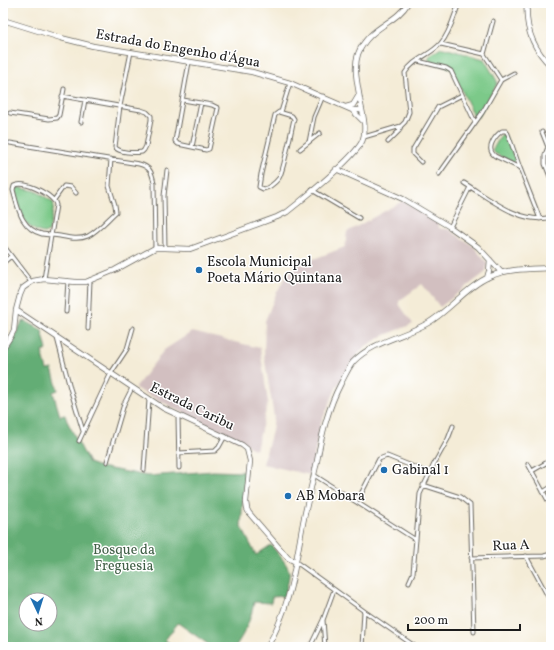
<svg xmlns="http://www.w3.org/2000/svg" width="554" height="650" viewBox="0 0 554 650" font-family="Vollkorn,serif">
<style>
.industrial{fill:#d2bfc0}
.green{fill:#7bc989;stroke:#4c7252}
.forest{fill:#64ad75;stroke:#406448;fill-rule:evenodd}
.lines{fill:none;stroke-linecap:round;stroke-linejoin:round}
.street-casing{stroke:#68655d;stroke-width:5}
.secondary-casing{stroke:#68655d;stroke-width:6}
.street{stroke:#fff;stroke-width:3}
.secondary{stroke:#fff;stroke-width:4.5}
.poi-dot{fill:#1f6fb2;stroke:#fff;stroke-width:1.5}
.labels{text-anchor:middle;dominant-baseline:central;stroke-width:3;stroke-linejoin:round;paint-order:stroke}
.street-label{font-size:14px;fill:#1c1c1c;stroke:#fff}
.poi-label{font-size:14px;fill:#1c1c1c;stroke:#fff;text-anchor:start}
.park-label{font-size:14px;fill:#426148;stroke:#fff}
</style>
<rect width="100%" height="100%" fill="#fff"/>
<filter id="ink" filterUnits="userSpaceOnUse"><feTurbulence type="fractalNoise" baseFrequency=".025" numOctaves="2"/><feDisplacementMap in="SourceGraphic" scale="8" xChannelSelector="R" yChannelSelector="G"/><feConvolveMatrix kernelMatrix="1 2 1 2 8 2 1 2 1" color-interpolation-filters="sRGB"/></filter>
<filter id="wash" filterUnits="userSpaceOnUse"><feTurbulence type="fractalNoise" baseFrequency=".012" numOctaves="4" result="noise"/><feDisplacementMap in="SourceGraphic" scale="16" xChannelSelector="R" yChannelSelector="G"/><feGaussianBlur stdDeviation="0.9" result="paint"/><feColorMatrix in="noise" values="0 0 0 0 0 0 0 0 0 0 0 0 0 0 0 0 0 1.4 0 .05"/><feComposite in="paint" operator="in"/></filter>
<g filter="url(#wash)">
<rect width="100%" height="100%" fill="#f4ecd7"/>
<path class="industrial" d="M403,201L437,222L439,228L443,229H448L473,246L487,263L486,272L440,307L422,284L399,301V304L413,324L385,335L364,347L352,362L336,388L321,423L310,475L263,464L272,431L274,417L264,355L265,321L276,294L285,278L298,265L345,247L347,232Z
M192,332L260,348L268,402L256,450L135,388L164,350Z"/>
<path class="green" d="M441,48H444L484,59L497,81V84L478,117L474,116L452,70L446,66L429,61C427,54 436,52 441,48Z
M503,134L505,135L515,159V162H512L494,153L492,151L501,135Z
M17,187L36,191L53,202L54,206L49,232C39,236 25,225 21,215C20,211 19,207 18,203C17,197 14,192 17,187Z"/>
<path class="forest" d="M25,321L42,330L47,350L42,352L47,370L52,369L58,390L53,392L60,416L65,415L67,421L89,463L100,467L148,476L213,471L245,472L241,526L256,555L271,545C276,551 287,563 289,571C290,578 286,588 285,596L272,597L271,603L254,602C251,619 245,633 235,647H212L178,623L165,640L175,647H3V352L10,344L22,322ZM26,600H50V624H26Z"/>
</g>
<g filter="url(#ink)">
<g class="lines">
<defs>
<path id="street" d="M441,44L484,54L501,80
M484,54L493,21
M418,61L446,68L451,71L475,122
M62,96L141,110L147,112L151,116V120L146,146L144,150L142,152C134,153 119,153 115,147L120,106L131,52
M183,100L212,105L218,108L209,149L206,150L178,144L175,141L189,62
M279,112L292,116L294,119C291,131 284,170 279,178C275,183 269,188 263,189L259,187L261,174L275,115Z
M281,112L290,83
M10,113L49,119L57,118L59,115L64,89
M81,122L85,100
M542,132L548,147L545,155V164L551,179
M364,137L401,126
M309,142L314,117L323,96
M388,142L399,131L401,126L405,122L409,112L405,73C413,59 431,55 441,43C450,33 454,16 459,3
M10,143L139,164C150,167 152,172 154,183L155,248
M192,147L201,103
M300,149L320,133
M421,162L413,154V149L438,107L462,95
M520,168L495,156C485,149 495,136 502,131H506L508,134L520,168L540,219
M439,174L482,113L501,80L514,73
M464,183C487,197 522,226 551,217
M312,190L359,218
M54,200L64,186L71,187L76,193
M450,227L470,187
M3,245L31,282
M165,248L164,196L167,170
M3,263L11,256
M44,279L56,205L55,202C48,193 24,180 14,186L13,190C18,208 21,229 42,234C48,235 54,235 60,236C70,238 79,240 88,236C98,231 107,220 116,212L115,205L109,186L111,159
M66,312L68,281
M88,329L90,280
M57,338L70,388L83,431
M178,416L179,468
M79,441L111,373L127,349L133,328
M179,453L215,451L219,447L225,436
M107,462L124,404L132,388
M528,464L551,506
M144,470L149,400
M532,471L551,460
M314,475L416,540
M423,485L460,497L470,505L474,632
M543,492L551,487
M355,500L360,496L379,459L387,456L429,473
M526,556L551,602
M471,558L544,556L551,554
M296,562L364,611L362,647
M409,582L413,573L420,494L434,464L448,439L453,426
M364,611L416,647
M323,620L325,647
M310,647L323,620L334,590"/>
<path id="secondary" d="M527,3C525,27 533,49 551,66
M3,20L61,38L93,46L252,72L290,83L352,110H361
M346,107L353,105L359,95
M352,110L363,121
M336,169L403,199L450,227L478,247L501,272
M487,278L489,271L490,260
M16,310L163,408L242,445L247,449L250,461L246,502L247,509L249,513L288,558L296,562
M3,348L11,336L14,330L16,310L20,295L23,288L33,281L44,279L76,282H86L115,270L155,248H165L190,249L277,217L287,212L297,204C311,192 359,154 363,139C367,127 362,111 360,100C358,85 353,69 358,54C369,26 396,24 408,3
M267,647C290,609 295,566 303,523C307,502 313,481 317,461C322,433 328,408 341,383C345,376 348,368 353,362C373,341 404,337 428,323C450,310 467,286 491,276C510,268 531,269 551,268"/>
</defs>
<use href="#street" class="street-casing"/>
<use href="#secondary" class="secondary-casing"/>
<use href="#street" class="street"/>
<use href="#secondary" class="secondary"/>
</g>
</g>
<g class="poi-dot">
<circle cx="199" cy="270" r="4"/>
<circle cx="384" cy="470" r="4"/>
<circle cx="288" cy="496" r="4"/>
</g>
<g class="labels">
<g class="street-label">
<text transform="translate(178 49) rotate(10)">Estrada do Engenho d'Água</text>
<text transform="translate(192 407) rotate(26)">Estrada Caribu</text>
<text transform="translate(511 546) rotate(-2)">Rua A</text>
</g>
<g class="poi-label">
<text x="207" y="262">Escola Municipal<tspan x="207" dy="16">Poeta Mário Quintana</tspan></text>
<text x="392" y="470">Gabinal 1</text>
<text x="296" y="496">AB Mobara</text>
</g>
<g class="park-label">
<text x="124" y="550">Bosque da<tspan x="124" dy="16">Freguesia</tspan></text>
</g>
</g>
<rect width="554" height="650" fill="none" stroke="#fff" stroke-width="16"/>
<g transform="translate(38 612) rotate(176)"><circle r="19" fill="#ffffff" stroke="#a4a4a4"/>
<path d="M0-3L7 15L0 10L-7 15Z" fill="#1f6fb2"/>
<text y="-6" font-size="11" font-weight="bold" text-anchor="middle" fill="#1c1c1c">N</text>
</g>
<path d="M408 624v6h112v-6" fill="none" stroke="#1c1c1c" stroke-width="2"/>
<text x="414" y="624" font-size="12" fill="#1c1c1c" stroke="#ffffff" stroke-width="3" paint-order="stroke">200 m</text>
</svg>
